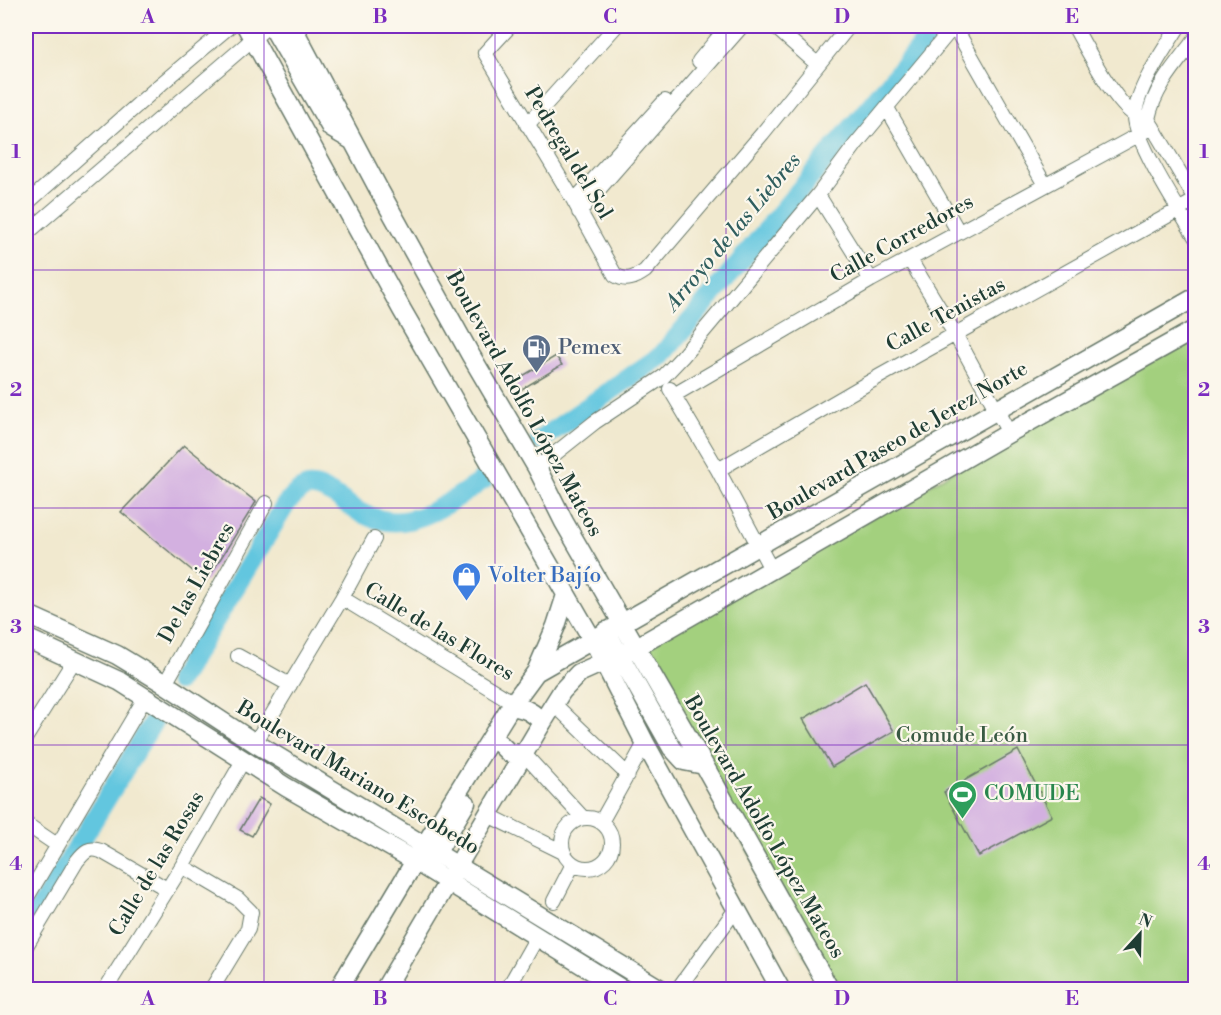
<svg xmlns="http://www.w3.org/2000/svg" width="1221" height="1015" viewBox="0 0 1221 1015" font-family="'Libre Bodoni',serif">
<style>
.green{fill:#a3d07e;stroke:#618659;stroke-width:1.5}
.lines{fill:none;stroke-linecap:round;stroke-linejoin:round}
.river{stroke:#62c6df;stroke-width:20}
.building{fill:#d3b0e0}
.minor-casing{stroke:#68796a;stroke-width:16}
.major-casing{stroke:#68796a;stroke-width:21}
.minor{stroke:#fff;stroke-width:14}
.major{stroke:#fff;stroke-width:18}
.grid{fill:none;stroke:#7b2cbf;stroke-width:1.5;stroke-opacity:0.55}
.labels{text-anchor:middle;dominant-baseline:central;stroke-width:4.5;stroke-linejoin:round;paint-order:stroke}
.street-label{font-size:21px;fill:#1f3d34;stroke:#fbf7ec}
.service-label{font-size:21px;fill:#4e5e75;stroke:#fbf7ec;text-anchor:start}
.shop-label{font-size:21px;fill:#366cbe;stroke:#fbf7ec;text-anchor:start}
.park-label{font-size:21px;fill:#395a43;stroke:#fbf7ec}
.leisure-label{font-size:21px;fill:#27864d;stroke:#fbf7ec;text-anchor:start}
.water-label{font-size:22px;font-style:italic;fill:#305f5f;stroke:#fbf7ec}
.neatline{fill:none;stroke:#7b2cbf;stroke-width:2}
.grid-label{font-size:20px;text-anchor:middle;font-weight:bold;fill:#7b2cbf}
</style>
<rect width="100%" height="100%" fill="#fbf7ec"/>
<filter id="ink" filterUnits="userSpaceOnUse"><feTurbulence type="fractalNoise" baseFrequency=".0167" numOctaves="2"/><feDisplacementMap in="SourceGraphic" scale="12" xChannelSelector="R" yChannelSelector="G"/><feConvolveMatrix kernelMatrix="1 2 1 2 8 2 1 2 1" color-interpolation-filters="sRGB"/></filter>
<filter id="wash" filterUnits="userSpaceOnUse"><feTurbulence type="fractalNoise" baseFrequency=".008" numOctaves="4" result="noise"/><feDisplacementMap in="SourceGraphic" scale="24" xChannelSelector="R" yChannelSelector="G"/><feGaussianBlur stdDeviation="1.35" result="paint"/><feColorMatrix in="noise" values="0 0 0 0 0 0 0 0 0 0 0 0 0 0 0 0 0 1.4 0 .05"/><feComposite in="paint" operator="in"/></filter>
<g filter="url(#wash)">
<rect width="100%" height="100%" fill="#f1e9cf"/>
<path class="green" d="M1195,335V989H824L637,650Z"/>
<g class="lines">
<path class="river" d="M540,440L662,355L937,26
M178,681L286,504C292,497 299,489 308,487C325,485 347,505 361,513C368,516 380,520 388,521C422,525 456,498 483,480
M26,931L156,717"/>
</g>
<g id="blocks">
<path class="building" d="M556,356L562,365L517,392L511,383Z
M184,445L256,502L206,582L121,512Z
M865,682L894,731L832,767L803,719Z
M1018,750L1052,816L979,856L944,792Z
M259,798L270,804L252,836L240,830Z"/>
</g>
</g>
<g filter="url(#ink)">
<use href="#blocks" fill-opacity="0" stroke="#68796a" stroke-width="1.5"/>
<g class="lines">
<defs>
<path id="minor" d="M510,26L485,53L574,201L615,275C626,282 635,278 645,271L762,134L849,26
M774,26L817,64
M954,26L1045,185
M1074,26C1085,45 1119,113 1140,117
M1179,26C1165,48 1135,91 1135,117C1135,142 1181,213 1196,238
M1196,38C1177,63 1154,88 1148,119L1196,200
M699,61L728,26
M887,108L958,231
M527,125L616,26
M818,195L871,280
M574,201L665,101
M26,204L161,84L230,26
M579,212L742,26
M26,234L268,26
M910,260L955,334L1009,433
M670,389L718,470L771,569
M674,395L871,280L1153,127
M537,468L595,422L663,377L682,357L818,195L856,144L954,26
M718,470L880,376L1196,200
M342,598L514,703
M238,656L290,685
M165,684L266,503
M554,704L628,775
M26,737L75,659
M255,743L342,598L374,539
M524,754L583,818
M488,815L563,852
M562 843a25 25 0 1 1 50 0a25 25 0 1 1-50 0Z
M601,822L645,743
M26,824L57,845
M182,866L238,899L251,912L248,929L211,990
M26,899L145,698
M554,901L573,864
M26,946L77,861C85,851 89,847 101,851L167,889
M105,990L182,866L244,759
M507,990L537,937
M677,990L736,909"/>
<path id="major" d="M246,26L402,310L592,639L645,743L781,990
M272,26L331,128L353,141
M292,26L378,188L470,354L537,468L564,522L704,765L830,990
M26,614L117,655L165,684L255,743L662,990
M606,631L672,748L684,761L704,765
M26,638L119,681L286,787L415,861L623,990
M536,672L556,626L566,595
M511,706C525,708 534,712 542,723
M500,744L509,753L524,754
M437,852L466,803
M338,990L415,861L511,706L536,672L1196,297
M384,990L542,723L562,691L579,673L635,648L1009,433L1196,329"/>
</defs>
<use href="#minor" class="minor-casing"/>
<use href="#major" class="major-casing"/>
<use href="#minor" class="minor"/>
<use href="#major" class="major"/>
</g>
</g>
<path class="grid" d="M264,26V990M495,26V990M726,26V990M957,26V990M26,270H1196M26,508H1196M26,745H1196"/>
<defs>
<symbol id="fuel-pin" viewBox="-11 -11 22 30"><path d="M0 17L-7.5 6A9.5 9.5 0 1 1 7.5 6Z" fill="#5c6f8a" stroke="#fbf7ec"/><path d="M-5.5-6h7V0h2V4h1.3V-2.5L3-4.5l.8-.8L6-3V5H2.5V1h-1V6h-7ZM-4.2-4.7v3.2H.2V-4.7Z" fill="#fff"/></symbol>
<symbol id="shop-pin" viewBox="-11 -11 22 30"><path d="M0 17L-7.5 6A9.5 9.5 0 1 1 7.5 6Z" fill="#3f7fe0" stroke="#fbf7ec"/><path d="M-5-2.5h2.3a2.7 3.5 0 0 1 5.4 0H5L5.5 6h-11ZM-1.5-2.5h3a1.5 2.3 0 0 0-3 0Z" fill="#fff"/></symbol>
<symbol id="stadium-pin" viewBox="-11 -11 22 30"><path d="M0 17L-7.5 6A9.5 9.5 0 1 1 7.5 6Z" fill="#2e9e5b" stroke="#fbf7ec"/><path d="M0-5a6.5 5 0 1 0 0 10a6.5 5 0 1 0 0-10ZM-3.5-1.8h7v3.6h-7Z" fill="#fff"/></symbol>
</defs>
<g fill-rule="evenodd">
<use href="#fuel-pin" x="520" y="332" width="33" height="45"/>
<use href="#shop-pin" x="450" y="560" width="33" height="45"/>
<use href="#stadium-pin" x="946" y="778" width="33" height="45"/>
</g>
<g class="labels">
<g class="street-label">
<text transform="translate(568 153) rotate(59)">Pedregal del Sol</text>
<text transform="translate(902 239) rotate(-29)">Calle Corredores</text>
<text transform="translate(946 315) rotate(-29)">Calle Tenistas</text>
<text transform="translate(524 404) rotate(61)">Boulevard Adolfo López Mateos</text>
<text transform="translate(898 441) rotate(-30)">Boulevard Paseo de Jerez Norte</text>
<text transform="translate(197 583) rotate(-61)">De las Liebres</text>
<text transform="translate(439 632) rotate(31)">Calle de las Flores</text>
<text transform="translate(358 778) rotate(31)">Boulevard Mariano Escobedo</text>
<text transform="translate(764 827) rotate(60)">Boulevard Adolfo López Mateos</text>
<text transform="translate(157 864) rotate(-59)">Calle de las Rosas</text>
</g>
<g class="service-label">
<text x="558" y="348">Pemex</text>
</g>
<g class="shop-label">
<text x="488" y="576">Volter Bajío</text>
</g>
<g class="park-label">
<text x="962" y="736">Comude León</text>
</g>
<g class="leisure-label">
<text x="984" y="794">COMUDE</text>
</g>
<g class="water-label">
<text transform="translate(733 232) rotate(-50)">Arroyo de las Liebres</text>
</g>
</g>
<rect width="1221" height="1015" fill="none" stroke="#fbf7ec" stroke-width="66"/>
<g transform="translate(1140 934) rotate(22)" stroke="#fbf7ec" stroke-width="4.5" paint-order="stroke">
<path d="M0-4.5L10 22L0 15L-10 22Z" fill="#1f3d34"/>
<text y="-9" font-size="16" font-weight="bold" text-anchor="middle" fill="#1f3d34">N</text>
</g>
<rect x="33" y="33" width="1155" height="949" class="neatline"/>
<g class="grid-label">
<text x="148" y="23">A</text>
<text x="380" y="23">B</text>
<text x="610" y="23">C</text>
<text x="842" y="23">D</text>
<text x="1072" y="23">E</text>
<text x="16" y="158">1</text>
<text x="1204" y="158">1</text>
<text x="16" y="396">2</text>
<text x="1204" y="396">2</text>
<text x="16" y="633">3</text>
<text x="1204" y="633">3</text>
<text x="16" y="870">4</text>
<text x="1204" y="870">4</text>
<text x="148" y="1005">A</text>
<text x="380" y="1005">B</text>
<text x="610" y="1005">C</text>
<text x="842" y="1005">D</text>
<text x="1072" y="1005">E</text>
</g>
</svg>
